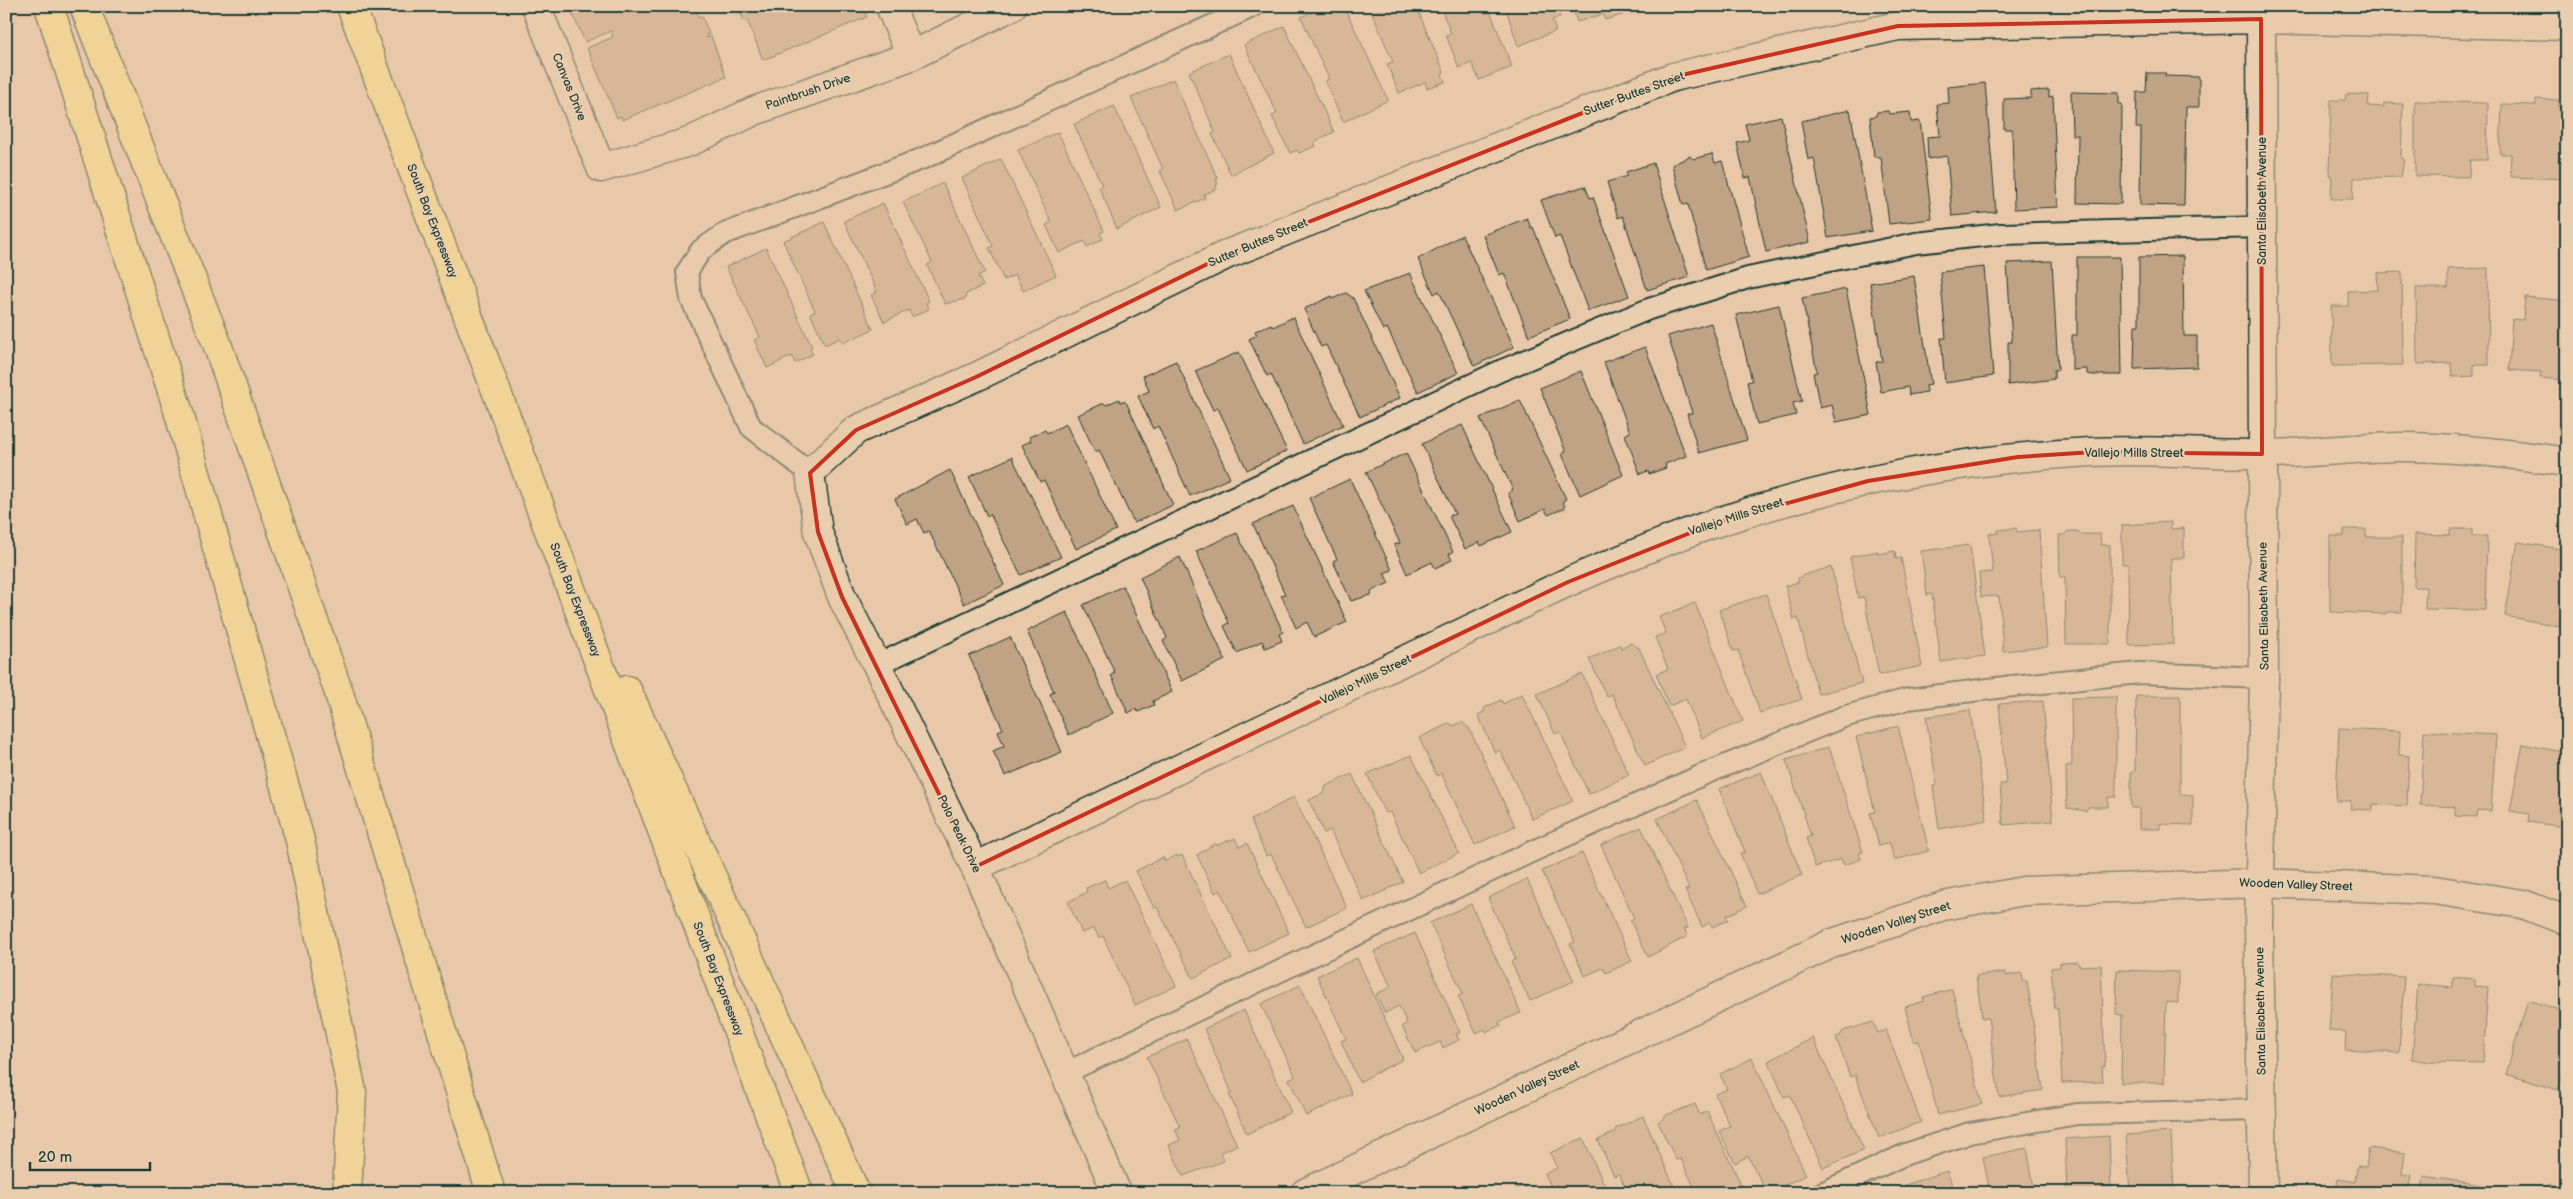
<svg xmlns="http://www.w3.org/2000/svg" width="2573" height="1199" viewBox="0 0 2573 1199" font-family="'Balsamiq Sans',sans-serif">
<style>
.building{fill:#c0a284;stroke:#1f3d34}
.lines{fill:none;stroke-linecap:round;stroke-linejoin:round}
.service-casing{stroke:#1f3d34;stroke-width:24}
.minor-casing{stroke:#1f3d34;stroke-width:31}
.motorway-casing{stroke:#1f3d34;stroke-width:31}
.service{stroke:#e9ceb0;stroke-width:20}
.minor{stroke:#e9ceb0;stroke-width:28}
.motorway{stroke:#fce080;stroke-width:28}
.marked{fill:none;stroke:#c8321e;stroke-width:4;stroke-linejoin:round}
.labels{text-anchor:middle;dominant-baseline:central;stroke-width:4.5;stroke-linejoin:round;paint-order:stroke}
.street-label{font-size:12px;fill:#1f3d34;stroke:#e9ceb0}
</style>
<rect width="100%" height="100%" fill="#e9c8a9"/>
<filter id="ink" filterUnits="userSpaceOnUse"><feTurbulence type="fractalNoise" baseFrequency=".02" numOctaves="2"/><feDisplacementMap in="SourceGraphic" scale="10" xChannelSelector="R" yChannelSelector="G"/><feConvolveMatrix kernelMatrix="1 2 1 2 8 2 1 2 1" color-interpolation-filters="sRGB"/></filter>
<g filter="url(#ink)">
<path class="building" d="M569,6H695L699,17L702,16L709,34L706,35L707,38L711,36L726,77L622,120L621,116L617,118L587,48L613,37L611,31L585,42Z
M738,6H866L867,11L865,12L867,17L763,60L748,22L743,19Z
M1324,6H1344L1388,100L1343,122L1325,81L1329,79L1301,17Z
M1369,6H1416L1444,72L1442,74L1445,82L1427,88L1425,82L1399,93L1387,64L1393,62Z
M1440,6H1488L1512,67L1479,80L1472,63L1459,68L1446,35L1451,33Z
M1505,6H1556L1560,17L1552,20L1556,31L1518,46Z
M1572,6H1624V7L1620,8L1622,15L1605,20L1603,14L1577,22Z
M1284,26L1334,132L1314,142L1316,146L1299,153L1297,150L1290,153L1272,116L1277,113L1244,45Z
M1229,54L1274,153L1231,175L1212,134L1215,132L1189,72Z
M2147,73H2166L2165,76L2199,77V107H2186L2184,206L2140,205L2141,128H2136L2137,92H2146Z
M1173,79L1218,179H1216L1218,184L1216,185L1217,188L1204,195L1205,198L1178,210L1160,171L1163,169L1131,98Z
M1985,83L1996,212L1952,216L1947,156L1928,159L1927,137L1940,136L1937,104L1949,103L1948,87Z
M2049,90V97L2053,96L2058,207L2014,209L2012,129H2004V99L2031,98V91Z
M2071,92L2119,93V104H2122L2121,204L2077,203L2078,135H2072Z
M2346,94L2369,95L2368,106L2383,107L2384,103L2403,104L2401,159H2404L2401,177L2354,178L2353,199H2331L2332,177L2329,176L2331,100H2345Z
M2536,99L2558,100V107H2567V179L2510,177L2511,154H2500L2502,104L2536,105Z
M2415,101L2488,103L2487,160H2470L2469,177L2415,176Z
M1114,106L1161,207L1117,229L1099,187L1102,185L1074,124Z
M1850,110L1872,231L1828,238L1814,158L1808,160L1801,121Z
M1888,111L1889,114L1910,112L1911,122L1920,121L1932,219L1889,224L1881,157H1874L1870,117L1876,116L1877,112Z
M1781,116L1810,242L1766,252L1750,177L1745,178L1737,143L1749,140L1745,124Z
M1058,132L1104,231L1100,233L1103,239L1087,247L1084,241L1059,253L1046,225L1051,222L1018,150Z
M1712,154L1715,163L1722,161L1749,257L1706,270L1688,204L1683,205L1672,165L1690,156L1693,159Z
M1001,159L1056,275L1023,291L1015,275L1004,280L989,248L993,246L962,178Z
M1653,163L1689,277L1647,290L1623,216L1618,218L1607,182L1627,176L1626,172Z
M943,183L985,272L978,276L983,286L966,294L965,299L945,304L927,265L932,262L903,202Z
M1585,186L1590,198L1593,197L1629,296L1588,311L1560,236L1555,238L1541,200Z
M883,203L929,301L926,303L929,309L912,317L909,310L884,322L871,295L877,292L844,221Z
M1527,218L1531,228L1533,227L1570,319L1529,336L1504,273L1499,275L1483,235Z
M824,222L873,329L843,343L840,338L825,345L810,313L815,311L783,241Z
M1462,235L1514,347L1474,366L1439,291L1434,294L1418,259Z
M766,248L812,347L810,348L813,354L795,363L792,356L767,368L754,340L760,337L726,267Z
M2183,256L2184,336H2197V367L2134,369L2135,325H2139V257Z
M2077,257H2120L2122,375H2093L2087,374V369L2072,370V335H2077Z
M2052,261L2058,370H2054V379L2008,385V342H2012L2007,263Z
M1984,267L1993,376L1945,383L1941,338H1946L1940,272Z
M2488,268L2489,365H2474V376L2452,377L2451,363L2417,364L2416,288H2448V269Z
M2402,272L2403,365L2332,366L2331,306H2348V291L2378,290L2377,273Z
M1410,273L1458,373L1418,392L1387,328L1383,330L1364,291Z
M1914,276L1931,384L1926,385L1927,392L1909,395L1908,387L1881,392L1876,362L1882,361L1870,283Z
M1846,289L1871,415L1836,422L1832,405L1820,408L1813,373L1817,372L1802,298Z
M1346,293L1353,298L1400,398L1360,417L1326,345L1321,347L1304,309L1332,296V299Z
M2525,297L2567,301V374L2563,373V380L2540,378L2541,372L2509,370L2512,319L2523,320Z
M1779,305L1802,401L1793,403L1796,415L1757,424L1747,382L1752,381L1736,315Z
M1293,317L1343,425L1303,444L1271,374L1267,376L1249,339L1257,335L1255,331L1271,324L1273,327Z
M1711,323L1747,440L1699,453L1687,414L1692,413L1668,336Z
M1645,347L1686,456L1665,464L1666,468L1649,474L1648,471L1640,474L1625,435L1630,432L1604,362Z
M1239,352L1287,451L1247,470L1218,408L1213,410L1195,371Z
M1176,361L1230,478L1190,496L1158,426L1153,429L1138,396L1149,391L1143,376Z
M1581,371L1623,475L1580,495L1562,454L1566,452L1540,388Z
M1119,399L1120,402L1124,401L1127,404L1173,505L1134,523L1099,450L1095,452L1078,415L1104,403L1106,405Z
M1520,400L1566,499L1563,501L1565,508L1548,515L1545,509L1520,521L1508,493L1513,490L1480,418Z
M1066,424L1116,530L1076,549L1044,480L1040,482L1022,445L1031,441L1029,437L1045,430L1047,433Z
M1462,425L1512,532L1481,546L1479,542L1465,549L1449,516L1455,514L1422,444Z
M1406,453L1453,552L1449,554L1452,560L1435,568L1432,562L1407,574L1394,545L1400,543L1366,472Z
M1012,457L1061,557L1021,575L990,514L987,516L969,477Z
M950,470L1004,585L964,604L929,531L924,533L917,519L907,524L895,499Z
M1350,479L1392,570L1384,573L1389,583L1372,591L1371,595L1351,601L1333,561L1337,559L1309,498Z
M1293,506L1347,622L1314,637L1307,622L1296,628L1281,595L1285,594L1253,524Z
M2171,522V529L2184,528V558H2171L2173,644L2129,645L2128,564H2122V525Z
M2016,528L2017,532L2039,530L2047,647L2003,651L1999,596L1981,597L1979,573L1993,572L1989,534L1998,533V530Z
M2344,529H2366V537H2402V612H2386V614L2330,612V536H2344Z
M2450,529H2472V536H2487L2485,610L2425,609L2426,587H2414L2415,534L2450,535Z
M2068,531H2078L2080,534H2100L2101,545H2110V644H2066L2065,577H2060L2059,535H2064Z
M1237,533L1283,632L1279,634L1282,641L1265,648L1262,641L1237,653L1224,626L1229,623L1196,551Z
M2518,542L2561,549L2560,556L2567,558V610L2563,609L2559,626L2505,616Z
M1970,545L1985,656L1941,662L1932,594L1927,595L1921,551Z
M1878,551V554L1895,551L1896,559L1901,558L1922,666L1879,675L1864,597L1858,598L1850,557Z
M1180,557L1225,660L1182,681L1163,641L1167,638L1140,577Z
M1831,567L1862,683L1818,694L1798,618L1794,620L1785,586L1799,582L1798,578L1804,575Z
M1123,586L1172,692L1153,701L1154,705L1138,712L1136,709L1128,713L1111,675L1115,673L1083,605Z
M1766,594L1802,699L1760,713L1738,650L1733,651L1719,610Z
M1695,603L1743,721L1702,738L1686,699L1669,706L1656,674L1668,669L1655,637L1666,633L1659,617Z
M1067,612L1113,713L1069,735L1050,694L1054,692L1027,631Z
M1010,637L1062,752L1005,776L993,751L1004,746L998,731L1003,729L969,656Z
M1631,643L1639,648L1685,747L1645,766L1612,694L1607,697L1589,659L1620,645L1621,648Z
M1582,674L1629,775L1589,794L1560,732L1555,734L1537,694Z
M1522,694L1573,801L1532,819L1500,750L1495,753L1478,715L1485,711L1484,708L1501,700L1503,704Z
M2136,696H2180V794L2193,795V825L2160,824V829H2139V808H2131V772H2135Z
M2116,697V797H2108V807H2088L2086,811L2067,808L2066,766L2072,765L2071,698Z
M2043,701L2053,821L2003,825L2000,784H2006L1999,704Z
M1970,710L1987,820L1939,829L1933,786L1937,785L1926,717Z
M1462,722L1469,728L1515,826L1475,845L1441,773L1437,776L1419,738L1450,723L1452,726Z
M1898,726L1929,851L1894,860L1890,843L1879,846L1870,813L1875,812L1856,737Z
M2339,728L2400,731L2399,755L2409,756L2407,806L2373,804V810L2350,809L2351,801H2336Z
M2424,731L2496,735L2491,811L2477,810L2476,817L2455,816V807L2420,805Z
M2523,744L2567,753V827L2528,822L2529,814L2510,811Z
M1829,747L1863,852L1859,853L1861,859L1844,865L1841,859L1815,867L1806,838L1811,836L1786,760Z
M1411,755L1459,853L1419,873L1390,812L1385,813L1367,774Z
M1761,772L1802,875L1757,894L1740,853L1745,852L1719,789Z
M1352,774L1403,882L1363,901L1330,830L1324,833L1309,800L1324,793L1326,786Z
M1294,797L1347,908L1306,927L1271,854L1266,856L1251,820Z
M1697,800L1747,906L1726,916L1728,920L1712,927L1710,923L1702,927L1685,890L1689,889L1657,819Z
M1641,827L1688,928L1684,929L1688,936L1648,957L1630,920L1634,918L1601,845Z
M1235,838L1239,847L1247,843L1289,933L1249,952L1220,890L1215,893L1197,855L1214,844L1218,845Z
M1582,853L1632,961L1606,973L1603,968L1585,976L1570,944L1575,942L1542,871Z
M1177,855L1178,857L1182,855L1232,959L1193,978L1157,907L1154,908L1136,871L1163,857L1165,861Z
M1527,879L1574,981L1530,1001L1511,962L1516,959L1488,898Z
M1105,880L1108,888L1125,880L1176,986L1135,1005L1103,936L1099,938L1094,928L1082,933L1068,902L1087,892L1086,888Z
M1471,904L1521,1013L1499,1022L1501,1025L1486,1032L1485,1029L1476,1033L1458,996L1463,994L1430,923Z
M1415,933L1460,1033L1456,1034L1459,1040L1443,1048L1440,1042L1415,1053L1402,1026L1407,1023L1399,1006L1385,1013L1376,994L1391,987L1374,951Z
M1357,958L1403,1059L1359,1082L1341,1041L1346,1039L1317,976Z
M2078,962L2079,966L2101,965L2105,1067L2102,1066L2103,1082L2062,1083L2058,1009H2055L2051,968L2060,967V963Z
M2117,970L2178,972V1003L2166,1002L2164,1083H2121L2122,1015L2116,1014Z
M2006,972V976L2022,973L2023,981H2027L2043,1090L1999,1097L1988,1018H1982L1976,976Z
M2333,973L2404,977L2399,1053L2345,1050L2346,1032L2329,1031Z
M2453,977L2475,979V986L2488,987L2483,1063L2429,1062L2412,1059L2418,984L2453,987Z
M1300,985L1352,1094L1306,1116L1289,1079L1295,1076L1261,1004Z
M1952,989L1982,1104L1938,1115L1919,1041L1914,1042L1905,1007L1924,1001L1923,997Z
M2528,1000L2567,1012V1074L2563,1073L2558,1090L2506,1074Z
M1244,1010L1291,1112L1247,1134L1229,1094L1232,1093L1204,1029Z
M1873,1022L1878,1033L1886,1030L1921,1122L1879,1138L1855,1075L1850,1077L1836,1037L1841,1035L1843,1031Z
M1813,1038L1864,1150L1823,1168L1790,1095L1784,1097L1768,1061Z
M1187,1039L1237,1145L1220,1153L1224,1161L1183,1176L1169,1145L1180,1140L1175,1129L1180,1127L1147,1057Z
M1752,1058L1806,1175L1767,1193L1748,1156L1735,1163L1719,1131L1730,1126L1715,1094L1727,1089L1720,1074Z
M1695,1104L1700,1115L1707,1111L1745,1193H1697L1681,1159L1676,1160L1658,1122L1663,1119L1664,1116Z
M1643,1116L1677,1193H1628L1619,1174L1614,1176L1598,1140L1616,1132L1615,1129Z
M2171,1132L2174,1193H2130L2126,1135Z
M2109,1136L2111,1193H2067L2065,1139Z
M1583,1138L1608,1193H1554L1545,1174L1557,1168L1550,1153Z
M2027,1148L2035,1193H1990L1983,1157Z
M2369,1148L2405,1153L2402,1174L2411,1175L2408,1193H2336L2338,1179L2355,1182L2357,1166L2366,1167Z
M1947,1171L1955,1193H1908L1905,1185Z
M2424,1176L2494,1187L2493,1193H2422Z
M2550,1183L2567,1193H2544Z
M1525,1185L1529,1193H1508Z"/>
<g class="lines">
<defs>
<path id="service" d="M810,473L751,427L691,299L687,272L701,250L724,234L924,158L1254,6
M877,665L1500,371L1649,309L1748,278L1916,243L2001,234L2262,227
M1065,1073L1531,852L1700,776L1843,717L1908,699L2013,686L2139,673L2264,678
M1822,1193L1906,1154L1970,1133L2077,1114L2263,1110"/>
<path id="minor" d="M536,6L601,168L689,142L754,111L911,56L1012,6
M890,6L911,56
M2261,19L2264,678L2259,925L2263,1193
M975,867L1568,582C1617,561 1665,540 1715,523C1836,482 1964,459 2091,452C2148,449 2204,454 2261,454C2308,454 2356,447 2404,447C2458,447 2513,454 2567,462
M1117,1193L975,867L877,665L842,597L818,532L810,473L856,430L976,377L1228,254L1673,77L1898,26L2261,19L2567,26
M1305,1193L1833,943L1943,906L2024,891L2260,883L2434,890L2523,904L2567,921"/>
<path id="motorway" d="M49,6L178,410L300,840L352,1092L347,1193
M84,6L216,341L338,690L491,1193
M351,6L799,1193
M627,690L856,1193"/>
</defs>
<use href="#service" class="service-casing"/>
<use href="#minor" class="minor-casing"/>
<use href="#motorway" class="motorway-casing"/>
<use href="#service" class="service"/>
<use href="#minor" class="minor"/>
<use href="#motorway" class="motorway"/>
</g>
</g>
<path d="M0 0H2573V1199H0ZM2261,19L2262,454L2094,452L2018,457L1868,481L1715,523L1568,582L975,867L842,597L818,532L810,473L856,430L976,377L1228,254L1673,77L1898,26Z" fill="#e9c8a9" fill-opacity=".55" fill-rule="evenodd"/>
<path class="marked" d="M2261,19L2262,454L2094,452L2018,457L1868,481L1715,523L1568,582L975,867L842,597L818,532L810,473L856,430L976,377L1228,254L1673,77L1898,26Z"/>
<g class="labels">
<g class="street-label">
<text transform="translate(569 87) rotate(68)">Canvas Drive</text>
<text transform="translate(808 92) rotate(-19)">Paintbrush Drive</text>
<text transform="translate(1634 94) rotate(-20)">Sutter Buttes Street</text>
<text transform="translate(2262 201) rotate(-90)">Santa Elisabeth Avenue</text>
<text transform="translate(432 221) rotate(69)">South Bay Expressway</text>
<text transform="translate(1258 243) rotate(-23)">Sutter Buttes Street</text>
<text x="2134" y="453">Vallejo Mills Street</text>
<text transform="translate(1736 517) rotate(-18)">Vallejo Mills Street</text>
<text transform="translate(575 600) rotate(69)">South Bay Expressway</text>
<text transform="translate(2264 606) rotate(-91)">Santa Elisabeth Avenue</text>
<text transform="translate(1366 680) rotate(-26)">Vallejo Mills Street</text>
<text transform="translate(959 834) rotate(64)">Polo Peak Drive</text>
<text transform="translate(2296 885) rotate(2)">Wooden Valley Street</text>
<text transform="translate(1896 923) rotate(-18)">Wooden Valley Street</text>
<text transform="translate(718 979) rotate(69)">South Bay Expressway</text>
<text transform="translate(2261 1011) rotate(-91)">Santa Elisabeth Avenue</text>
<text transform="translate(1527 1088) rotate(-25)">Wooden Valley Street</text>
</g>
</g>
<rect width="2573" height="1199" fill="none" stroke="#e9ceb0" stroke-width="25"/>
<rect x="12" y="12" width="2548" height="1174" fill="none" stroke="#1f3d34" stroke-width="2" filter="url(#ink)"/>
<path d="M30 1162v8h120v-8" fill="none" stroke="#1f3d34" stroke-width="2.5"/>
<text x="38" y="1162" font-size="15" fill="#1f3d34" stroke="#e9ceb0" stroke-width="4" paint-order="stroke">20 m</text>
</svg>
